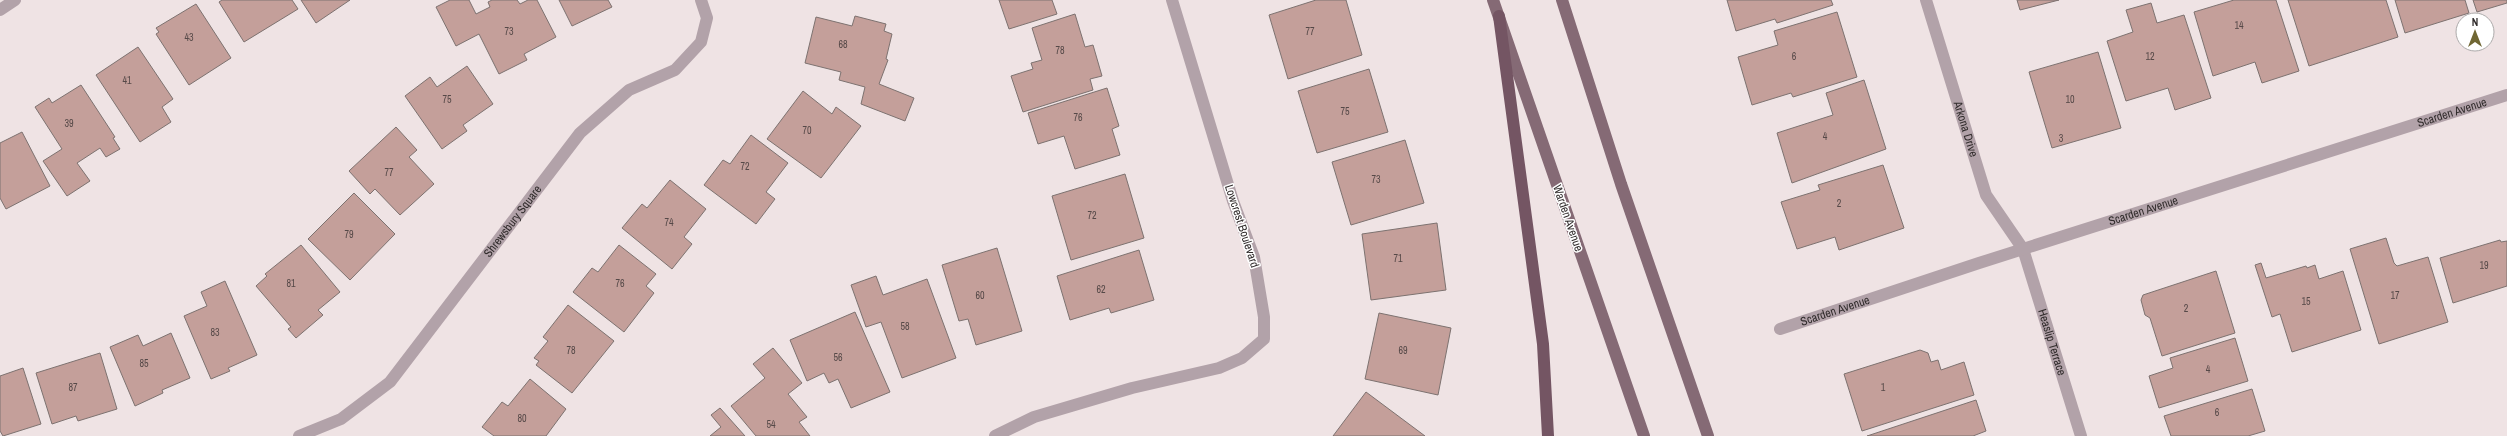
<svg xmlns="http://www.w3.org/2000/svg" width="2507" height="436" viewBox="0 0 2507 436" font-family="'Archivo Narrow',sans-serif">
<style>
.building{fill:#c49f9a;stroke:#7d7270}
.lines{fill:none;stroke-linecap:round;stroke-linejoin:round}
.minor{stroke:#b2a2a9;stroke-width:12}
.major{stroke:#856a75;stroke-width:12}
.highway{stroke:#745563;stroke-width:12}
.labels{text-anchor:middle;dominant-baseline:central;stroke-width:3;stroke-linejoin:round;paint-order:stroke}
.number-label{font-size:10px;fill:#564948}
.street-label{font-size:12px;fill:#312c2c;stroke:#fff}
</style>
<rect width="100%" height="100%" fill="#efe3e4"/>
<path class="building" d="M222,0H292L298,9L244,42L219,2Z
M301,0H350L316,23Z
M450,0H469L476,14L490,7L488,2L492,0H517L520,4L528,0H537L556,37L524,54L527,60L499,74L479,34L456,46L436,7Z
M559,0H608L612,7L572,26Z
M999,0H1052L1057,14L1009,29Z
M1316,0H1346L1362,55L1288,79L1269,15Z
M1727,0H1831L1833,5L1777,23L1775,19L1736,31Z
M2017,0H2059L2020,10Z
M2234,0H2276L2299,71L2262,83L2255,62L2213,76L2194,12Z
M2288,0H2386L2398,37L2309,66Z
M2395,0H2465L2469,13L2405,33Z
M2473,0H2507V3L2477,12Z
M2151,3L2157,23L2184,15L2211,98L2175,110L2168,88L2126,101L2107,41L2133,32L2126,10Z
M196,4L231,58L189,85L156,34L159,32L156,28Z
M1837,12L1857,77L1793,97L1791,93L1752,105L1738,57L1778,45L1774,31Z
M1075,14L1085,47L1093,45L1102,76L1090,79L1093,90L1023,112L1011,76L1033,69L1031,63L1042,60L1032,28Z
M855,16L886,24L884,31L892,34L886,59L888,60L879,84L914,98L905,121L861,104L865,87L839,80L841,72L805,63L816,17L852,26Z
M138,47L173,99L162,107L171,122L140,142L96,75Z
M2098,52L2121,128L2052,148L2029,72Z
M467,66L493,104L463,125L467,131L442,149L405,96L430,77L437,87Z
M1369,69L1388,132L1317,153L1298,91Z
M1864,80L1886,149L1792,183L1777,133L1833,115L1826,93Z
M81,85L115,137L113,138L120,149L106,157L100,148L77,163L90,181L67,196L43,161L62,149L35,107L49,98L52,103Z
M1107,88L1119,126L1112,129L1120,155L1075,169L1064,136L1038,144L1028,113Z
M803,91L832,114L836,107L861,126L821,178L767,139Z
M396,127L417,150L409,157L434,184L400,215L375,189L370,194L349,171Z
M22,132L50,186L6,209L0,198V143Z
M751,135L788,163L766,192L775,199L756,224L704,185L723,160L730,164Z
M1405,140L1424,203L1351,225L1332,162Z
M1883,165L1904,228L1839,250L1835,237L1797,249L1781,202L1820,190L1818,185Z
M1125,174L1144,238L1071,260L1052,196Z
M670,180L706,209L684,237L692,244L672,269L622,228L642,204L647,208Z
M354,193L395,234L350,280L308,239Z
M1437,223L1446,290L1371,300L1362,234Z
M2386,238L2394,263L2397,266L2428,257L2448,322L2379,344L2350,249Z
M2500,240L2501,242L2507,241V286L2453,303L2440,258Z
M301,245L340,292L318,310L323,315L296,338L288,329L291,327L256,286L267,276L265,274Z
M619,245L656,274L646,286L654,293L624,332L573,292L592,268L598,272Z
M997,248L1022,331L976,345L968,319L959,321L942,265Z
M1139,250L1154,300L1111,313L1109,308L1070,320L1057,276Z
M2261,263L2266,278L2306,266L2307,268L2315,265L2319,279L2343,271L2361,330L2292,352L2280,314L2272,317L2255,265Z
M2216,271L2235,333L2162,356L2150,318L2145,315L2141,300L2143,295Z
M876,276L883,295L927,279L956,358L902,378L881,322L866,327L851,285Z
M225,281L257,355L228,368L230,371L211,379L184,316L207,306L201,292Z
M568,305L614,341L572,393L536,365L539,361L534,358L548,341L543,337Z
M855,312L890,392L851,408L838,379L829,383L824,373L807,381L790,340Z
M1379,313L1451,328L1438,395L1365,379Z
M171,333L190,378L162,390L163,393L135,406L110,347L138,335L143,346Z
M2235,338L2248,381L2159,408L2149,376L2173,368L2170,358Z
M773,348L802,383L788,394L807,417L799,422L810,436H756L731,406L765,378L753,364Z
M1920,350L1928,353L1931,362L1938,360L1941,370L1964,362L1974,395L1862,431L1844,374Z
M100,353L117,409L78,421L76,416L52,424L36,373Z
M23,368L41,424L3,436L0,431V376Z
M530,379L566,409L546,436H494L482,427L502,402L508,406Z
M2252,389L2265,431L2248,436H2171L2164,416Z
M1366,392L1425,436H1333Z
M1976,400L1986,431L1973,436H1867Z
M720,408L745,436H710L721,427L711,415Z"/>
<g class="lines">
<g class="minor">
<path id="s1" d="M1926,0L1986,195L2023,249L2081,436"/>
<path d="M0,10L15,0"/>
<path id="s2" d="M1780,329L1979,263L2507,95"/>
<path id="s3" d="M299,436L341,419L390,382L580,133L629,90L675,70L701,42L707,18L701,0"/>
<path d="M995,436L1034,417L1132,388L1219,368L1242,358L1264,339V317L1254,257L1233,201L1172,0"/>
</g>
<path class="major" d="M1493,0L1644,436
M1562,0L1621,184L1708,436"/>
<path class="highway" d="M1499,16L1543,344L1548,436"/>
</g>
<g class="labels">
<g class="number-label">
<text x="2239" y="25">14</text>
<text x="509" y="31">73</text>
<text x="1310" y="31">77</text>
<text x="189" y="37">43</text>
<text x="843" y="44">68</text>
<text x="1060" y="50">78</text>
<text x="1794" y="56">6</text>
<text x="2150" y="56">12</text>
<text x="127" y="80">41</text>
<text x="447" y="99">75</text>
<text x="2070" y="99">10</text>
<text x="1345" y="111">75</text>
<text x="1078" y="117">76</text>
<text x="69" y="123">39</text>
<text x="807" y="130">70</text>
<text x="1825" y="136">4</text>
<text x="2061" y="138">3</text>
<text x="745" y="166">72</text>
<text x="389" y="172">77</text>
<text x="1376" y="179">73</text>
<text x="1839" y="203">2</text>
<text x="1092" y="215">72</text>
<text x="669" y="222">74</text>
<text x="349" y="234">79</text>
<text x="1398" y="258">71</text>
<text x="2484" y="265">19</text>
<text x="291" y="283">81</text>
<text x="620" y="283">76</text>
<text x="1101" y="289">62</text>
<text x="980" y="295">60</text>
<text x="2395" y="295">17</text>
<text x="2306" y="301">15</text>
<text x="2186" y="308">2</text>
<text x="905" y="326">58</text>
<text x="215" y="332">83</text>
<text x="571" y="350">78</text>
<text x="1403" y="350">69</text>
<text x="838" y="357">56</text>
<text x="144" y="363">85</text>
<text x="2208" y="369">4</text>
<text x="73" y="387">87</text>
<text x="1883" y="387">1</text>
<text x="2217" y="412">6</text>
<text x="522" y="418">80</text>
<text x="771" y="424">54</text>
</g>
<g class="street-label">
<text stroke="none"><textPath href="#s2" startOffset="706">Scarden Avenue</textPath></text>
<text stroke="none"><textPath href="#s1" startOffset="135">Arkona Drive</textPath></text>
<text stroke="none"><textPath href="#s2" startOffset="382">Scarden Avenue</textPath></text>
<text transform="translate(1568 218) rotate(71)">Warden Avenue</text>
<text stroke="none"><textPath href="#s3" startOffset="309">Shrewsbury Square</textPath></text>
<text transform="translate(1242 226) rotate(72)">Lowcrest Boulevard</text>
<text stroke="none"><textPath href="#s2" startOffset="58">Scarden Avenue</textPath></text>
<text stroke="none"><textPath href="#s1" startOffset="367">Heaslip Terrace</textPath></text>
</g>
</g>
<g transform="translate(2475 32)"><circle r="19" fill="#ffffff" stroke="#adabab"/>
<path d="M0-3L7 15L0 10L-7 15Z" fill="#706734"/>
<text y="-6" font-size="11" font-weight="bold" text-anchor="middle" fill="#312c2c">N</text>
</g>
</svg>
